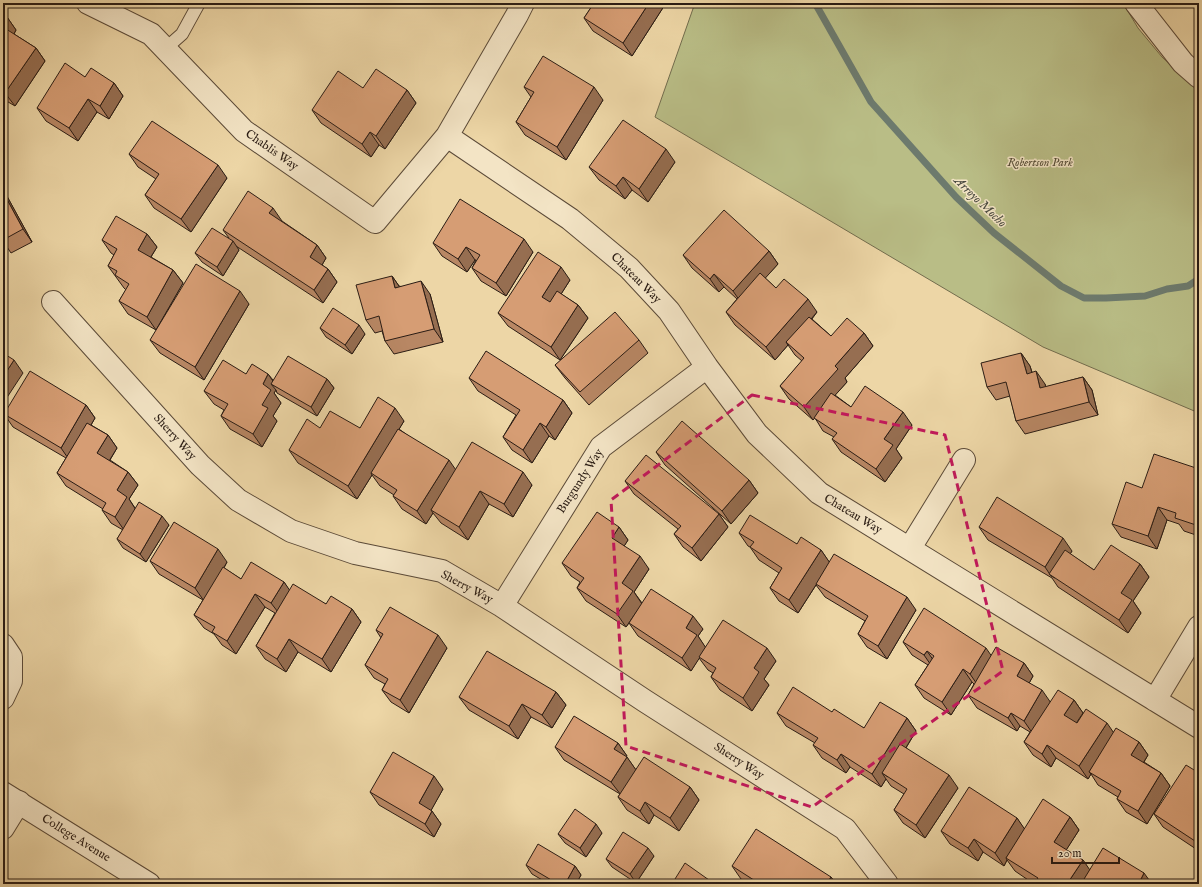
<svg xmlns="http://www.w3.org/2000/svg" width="1202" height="887" viewBox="0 0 1202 887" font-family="'IM FELL English',serif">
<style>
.green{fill:#b9bd86;stroke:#726c4d}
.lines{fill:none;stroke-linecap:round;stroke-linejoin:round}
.stream{stroke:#6d7a6d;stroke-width:7}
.service-casing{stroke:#5b4a38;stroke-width:14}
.minor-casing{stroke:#5b4a38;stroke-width:24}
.tertiary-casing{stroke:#5b4a38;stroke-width:24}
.service{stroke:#f3e4c5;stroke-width:12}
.minor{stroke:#f3e4c5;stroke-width:22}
.tertiary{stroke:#f3e4c5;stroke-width:22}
.wall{fill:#b88764;stroke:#2a1c14}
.shaded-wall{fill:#966e51;stroke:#2a1c14}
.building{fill:#d69d74;stroke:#2a1c14}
.marked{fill:none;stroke:#c2185b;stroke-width:3;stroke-dasharray:8 5;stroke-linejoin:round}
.labels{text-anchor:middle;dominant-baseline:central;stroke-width:3;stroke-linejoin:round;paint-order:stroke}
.street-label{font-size:12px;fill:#2a1c14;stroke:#f3e4c5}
.park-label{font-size:12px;font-style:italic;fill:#554c36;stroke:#f3e4c5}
.water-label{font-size:13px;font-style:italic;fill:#4b4b41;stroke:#f3e4c5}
</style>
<rect width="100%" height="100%" fill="#edd6a6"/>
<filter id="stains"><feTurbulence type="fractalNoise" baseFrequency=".005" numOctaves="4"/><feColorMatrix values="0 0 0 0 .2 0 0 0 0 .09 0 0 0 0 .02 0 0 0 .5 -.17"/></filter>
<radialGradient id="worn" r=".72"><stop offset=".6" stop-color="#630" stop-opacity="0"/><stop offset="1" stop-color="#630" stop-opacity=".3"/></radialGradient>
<path class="green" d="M695,3H1123L1138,28L1162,57L1199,91V413L1043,347L655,117Z"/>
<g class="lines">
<path class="stream" d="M815,3L871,102L956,197L994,233L1061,286L1084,298H1106L1145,296L1167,289L1188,286L1199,279"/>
<defs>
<path id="service" d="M165,49L182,34L199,3"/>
<path id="minor" d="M88,3L151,34L244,131L375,222L447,136L517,15L523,3
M1136,3L1183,63L1199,77
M447,136L570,219L629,268L669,311L707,367L757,434L819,493L1199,727
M53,302L200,465L238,500L291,531L355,553L442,571L502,606L645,701L845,829L887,884
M910,548L964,460
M502,606L601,447L707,367
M3,645L11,657V681L3,698
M1155,700L1199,627
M3,828L19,802"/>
<path id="tertiary" d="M3,793L149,884"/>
</defs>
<use href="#service" class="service-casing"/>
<use href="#minor" class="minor-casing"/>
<use href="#tertiary" class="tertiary-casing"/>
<use href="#service" class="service"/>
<use href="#minor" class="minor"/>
<use href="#tertiary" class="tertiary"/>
</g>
<path class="wall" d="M594,3H666L632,56L593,31L584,18Z
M3,14L7,17L16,30L14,34L36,48L45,61L15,106L3,99Z
M85,77L114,83L123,96L109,119L97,112L78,141L46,121L37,108Z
M524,87L603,100L566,160L525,135L516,122L531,97Z
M363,88L407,90L416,103L385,149L379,145L371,157L321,123L312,110Z
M129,154L227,178L191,232L154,208L145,195L156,179L138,167Z
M675,162L648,202L632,190L625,199L599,180L589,167Z
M3,189L32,242L11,253L5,244H3Z
M282,221L317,245L326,258L322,265L328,269L337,282L323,303L236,246L239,250L223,276L202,262L195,253L229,238L223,230Z
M147,234L157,247L151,257L173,270L183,283L156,330L128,314L119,301L126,290L124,288L108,266L114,255L111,253L102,240Z
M433,243L533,252L506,296L481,281L472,268L476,260H475L467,272L442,256Z
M769,251L778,264L765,278L776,288L817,312L812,319L831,336L864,333L873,346L845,378L847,382L835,395L851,407L912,425L896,449L902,458L885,482L841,452L832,439L834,437L823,431L815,418L813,420L789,399L780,386L802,361L795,355L788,345L775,360L735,325L726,312L737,299L724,287L719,292L692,268L683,255Z
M392,276L399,286L430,294L443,342L394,354L385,341L382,331L375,333L366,320Z
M570,280L561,294L578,305L588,318L560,360L508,326L498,313Z
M249,304L204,380L160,353L150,340Z
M320,328L365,334L352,354L326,337Z
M639,340L648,353L589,405L565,378L555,365Z
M1021,353L1030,366L1032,372L1045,384L1046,387L1083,377L1092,390L1098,415L1025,434L1016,421L1010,396L996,400L987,387Z
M246,374H268L273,380L327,379L334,388L317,416L277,393L276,390L274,393L281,403L273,416L277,421L262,447L230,429L221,416L224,410L214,404L204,391Z
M469,378L563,400L572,413L555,440L549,436L532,463L512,450L503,437L516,415L478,391Z
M86,405L95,418L91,425L108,435L117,448L110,460L128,472L138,485L129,499L135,508L169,525L146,562L123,548L117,539L123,530L111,523L102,510L103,509L66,486L57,473L66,458L13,427L4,414Z
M404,421L399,429L455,470L532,485L513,517L489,504L468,540L441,523L433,513L426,524L402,509L393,496L394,495L380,486L372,475L357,499L298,463L289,450L360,428Z
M656,452L749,480L758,493L731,524L665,465Z
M1199,469V536L1184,531L1179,524L1167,520L1157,549L1121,537L1112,524L1142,488Z
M625,481L719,514L728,527L701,561L683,547L674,534L678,529L634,494Z
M619,527L628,540L624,546L649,569L634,592L642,603L703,629L698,636L705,647L776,661L764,679L769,685L752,711L720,690L711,677L713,673L708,670L699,658L691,671L638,636L629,623L626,627L586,601L577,588L580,582L571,576L562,563Z
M979,527L1072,551L1070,554L1094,570L1140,564L1149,577L1133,601L1141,613L1128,633L1058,587L1052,578L988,540Z
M739,533L797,544L821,550L829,562L916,610L887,659L867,647L858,634L865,621L825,597L816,585L798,613L779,601L770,588L779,573L759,560L750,547L748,546Z
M150,561L227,562L224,568L241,579L284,582L289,590L326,604L352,609L361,622L331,672L298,652L286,672L265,659L256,646L275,613L265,607L236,654L222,645L214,634L204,628L194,615L203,600L159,574Z
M376,630L447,648L409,713L391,702L382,690L385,684L374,678L365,665L381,638Z
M903,642L991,655L1024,663L1033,676L1029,683L1050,702L1074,700L1083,713L1113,732L1139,742L1148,755L1144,762L1161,773L1170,786L1147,824L1126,812L1117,799L1118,797L1098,785L1091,774L1088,779L1056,758L1051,767L1033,755L1024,742L1030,732L1020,726L1017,731L977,708L968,695L974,684L972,682L951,715L924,698L915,685L928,665L912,655Z
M556,692L566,705L552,728L531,717L518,739L469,710L459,697Z
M832,712L864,728L907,718L916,731L906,748L958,788L925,838L903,823L894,810L904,794L891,786L886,779L881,787L850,767L846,773L822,758L813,745L815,743L786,726L777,713Z
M618,743L627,756H626L636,770L690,787L699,800L679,831L654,815L649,824L627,810L618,797L620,794L564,760L555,747Z
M1199,773V851L1163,827L1154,814Z
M443,789L431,810L441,824L434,837L379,805L370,792Z
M1070,817L1079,830L1066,850L1083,860L1089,870L1144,873L1034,884L1015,871L1007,860L1004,866L983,852L978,861L950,844L941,831L1017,818L1024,829Z
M602,833L586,857L565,843L558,834Z
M654,856L636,883L612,867L606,859Z
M526,865L575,866L581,875L576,884H549L532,874Z
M732,866L831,877L836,884H748L741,879Z
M675,879L709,880L712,884H679Z"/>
<path class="shaded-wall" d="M649,3H666L632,56L623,43Z
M7,17L16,30L11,39L3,28V24Z
M36,48L45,61L15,106L5,93Z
M114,83L123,96L109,119L100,106Z
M594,87L603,100L566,160L557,147Z
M407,90L416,103L385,149L376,136Z
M88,99L97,112L78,141L69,128Z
M370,132L379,145L371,157L362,144Z
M666,149L675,162L648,202L639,189Z
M218,165L227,178L191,232L181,219Z
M623,177L632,190L625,199L616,186Z
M3,189L32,242L23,229L3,192Z
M273,208L282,221L279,226L269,213Z
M147,234L157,247L147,263L138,250Z
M524,239L533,252L506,296L496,283Z
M233,241L239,250L223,276L217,267Z
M317,245L326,258L319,270L310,257Z
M466,247L475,260L467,272L458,259Z
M769,251L778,264L742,304L733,291Z
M561,267L570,280L551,310L542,297Z
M328,269L337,282L323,303L314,290Z
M173,270L183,283L156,330L147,317Z
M714,274L724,287L719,292L710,279Z
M392,276L401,289L395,288Z
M421,281L430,294L443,342L434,329Z
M240,291L249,304L204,380L195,367Z
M808,299L817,312L789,345L786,342L788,345L775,360L766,347Z
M578,305L588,318L560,360L551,347Z
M359,325L365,334L352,354L345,345Z
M864,333L873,346L845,378L847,382L813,420L804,407L835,366Z
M1021,353L1030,366L1036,387L1027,374Z
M14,360L23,373L6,399L3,396V377Z
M1036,371L1045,384L1049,401L1040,388Z
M268,374L277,387L271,384L276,390L274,393L281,403L273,416L277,421L262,447L253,434L262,405L263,384Z
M1083,377L1092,390L1098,415L1089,402Z
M327,379L334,388L317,416L311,407Z
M563,400L572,413L555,440L546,427Z
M86,405L95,418L70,461L61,448Z
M395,408L404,421L372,474L371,473L372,475L357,499L348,486Z
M903,412L912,425L896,449L902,458L885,482L876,469L884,439Z
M540,423L549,436L532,463L523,450Z
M108,435L117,448L106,466L97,453Z
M449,460L458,473L431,510L433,513L426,524L417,511Z
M128,472L138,485L129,499L136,510L124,530L115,517L117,490Z
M523,472L532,485L513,517L504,504Z
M749,480L758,493L731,524L722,511Z
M480,491L489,504L468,540L459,527Z
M1158,507L1167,520L1157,549L1148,536Z
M719,514L728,527L701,561L692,548Z
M162,516L169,525L146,562L140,554Z
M1199,517V530L1196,525Z
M619,527L628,540L621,551L612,538Z
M1063,538L1072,551L1055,578L1051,576L1045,567Z
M218,549L227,562L204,601L195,588Z
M821,550L830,563L798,613L789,600Z
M640,556L649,569L634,592L642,604L626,627L617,614L622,583Z
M1140,564L1149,577L1133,601L1141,613L1128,633L1119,620L1121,593Z
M284,582L293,595L281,616L271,603Z
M255,594L265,607L236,654L227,641Z
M907,597L916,610L887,659L878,646Z
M352,609L361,622L331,672L322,659Z
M693,616L703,629L698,636L706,648L691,671L682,658L686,628Z
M438,635L447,648L409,713L400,700Z
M289,639L298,652L286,672L277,659Z
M767,648L776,661L764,679L769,685L752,711L743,698L754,668Z
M986,648L995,661L979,687L970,674Z
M927,651L936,664L933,668L924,655Z
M1024,663L1033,676L1026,689L1017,676Z
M963,669L972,682L951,715L942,702Z
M1042,690L1051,703L1033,734L1024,721Z
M556,692L566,705L552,728L542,715Z
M1074,700L1083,713L1073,728L1064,715Z
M522,704L531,717L518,739L509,726Z
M1011,713L1020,726L1017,731L1008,718Z
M907,718L916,731L888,777L882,773L886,779L881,787L872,774Z
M1107,723L1116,736L1089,772L1091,774L1088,779L1079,766Z
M1139,742L1148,755L1140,768L1131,755Z
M618,743L627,756L623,762L614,749Z
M1047,745L1056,758L1051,767L1042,754Z
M841,754L850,767L846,773L837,760Z
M627,757L636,770L621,795L611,782Z
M1161,773L1170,786L1147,824L1138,811Z
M949,775L958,788L925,838L916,825Z
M434,776L443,789L428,816L419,803Z
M690,787L699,800L679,831L670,818Z
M645,802L654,815L649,824L640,811Z
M432,811L441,824L434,837L425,824Z
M1070,817L1079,830L1063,855L1054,842Z
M1017,818L1026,831L1006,858L1007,860L1004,866L995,853Z
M596,824L602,833L586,857L580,848Z
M974,839L983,852L978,861L968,848Z
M648,848L654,856L636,883L630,874Z
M1083,860L1092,873L1085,884H1067Z
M575,866L581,875L576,884H565Z
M1144,873L1152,884H1145L1141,879Z
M831,877L836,884H826Z
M709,880L712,884H707Z"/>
<path class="building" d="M594,3H649L623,43L584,18Z
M3,14L7,17L3,24Z
M3,27L36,48L5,93L3,92Z
M543,56L594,87L557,147L516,122L534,92L524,87Z
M65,63L85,77L91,68L114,83L100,106L88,99L69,128L37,108Z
M376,69L407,90L376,136L370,132L362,144L312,110L338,71L363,88Z
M623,120L666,149L639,189L623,177L616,186L589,167Z
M152,121L218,165L181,219L145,195L159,174L129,154Z
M248,191L273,208L269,213L317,245L310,257L328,269L314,290L223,230Z
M3,192L23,229L3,240Z
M460,199L524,239L496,283L472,268L480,255L466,247L458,259L433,243Z
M724,210L769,251L733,291L714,274L710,279L683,255Z
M116,216L147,234L138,250L173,270L147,317L119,301L129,284L115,275L117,271L108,266L117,249L102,240Z
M212,228L233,241L217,267L195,253Z
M538,252L561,267L542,297L550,302L557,291L578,305L551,347L498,313Z
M196,264L240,291L195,367L150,340Z
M760,273L776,288L784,279L808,299L766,347L726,312Z
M392,276L395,288L421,281L434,329L385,341L379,316L366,320L356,285Z
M333,308L359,325L345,345L320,328Z
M615,312L639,340L580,392L555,365Z
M809,317L831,336L847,318L864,333L835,366L838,369L804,407L780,386L804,358L786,342Z
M486,351L563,400L546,427L540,423L523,450L503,437L520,410L469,378Z
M3,353L14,360L3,377Z
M1021,353L1027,374L1036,371L1040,388L1083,377L1089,402L1016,421L1006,382L987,387L981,363Z
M288,356L327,379L311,407L271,384Z
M223,360L246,374L252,364L268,374L263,384L271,390L262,405L268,408L253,434L221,416L228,404L204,391Z
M30,371L86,405L61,448L4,414Z
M865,386L903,412L884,439L893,445L876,469L832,439L837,433L814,418L831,393L851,407Z
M378,397L395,408L348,486L289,450L307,419L320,428L330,411L360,428Z
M682,421L749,480L722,511L656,452Z
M87,423L108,435L97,453L128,472L117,490L127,497L115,517L102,510L106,503L57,473Z
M398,429L449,460L417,511L393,496L397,490L371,473Z
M472,442L523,472L504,504L480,491L459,527L431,510Z
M1154,454L1199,469V517L1196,525L1175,518L1176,513L1158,507L1148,536L1112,524L1126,482L1142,488Z
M646,455L719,514L692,548L674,534L681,526L625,481Z
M997,497L1063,538L1045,567L979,527Z
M139,502L162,516L140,554L117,539Z
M597,512L619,527L612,538L640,556L622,583L633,591L617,614L577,588L584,578L562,563Z
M750,515L797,544L801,537L821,550L789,600L770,588L782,568L750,547L754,542L739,533Z
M174,522L218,549L195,588L150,561Z
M1111,545L1140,564L1121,593L1132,600L1119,620L1049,574L1065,550L1094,570Z
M834,554L907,597L878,646L858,634L868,616L816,584Z
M251,562L284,582L271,603L255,594L227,641L212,632L215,627L194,615L223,567L241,579Z
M293,584L326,604L331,596L352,609L322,659L289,639L277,659L256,646Z
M651,589L693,616L686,628L697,635L682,658L629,623Z
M390,607L438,635L400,700L382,690L388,679L365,665L383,634L376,630Z
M924,608L986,648L970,674L963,669L942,702L915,685L934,656L927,651L924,655L903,642Z
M723,620L767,648L754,668L759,672L743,698L711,677L716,668L699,657Z
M996,647L1024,663L1017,676L1042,690L1024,721L1011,713L1008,718L968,695Z
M487,651L556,692L542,715L522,704L509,726L459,697Z
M793,687L832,712L834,709L864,728L880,702L907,718L872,774L841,754L837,760L813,745L818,738L777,713Z
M1058,690L1074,700L1064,715L1077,723L1086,709L1107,723L1079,766L1047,745L1042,754L1024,742Z
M574,716L618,743L614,749L627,757L611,782L555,747Z
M1116,728L1139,742L1131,755L1161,773L1138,811L1117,799L1121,791L1089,772Z
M900,744L949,775L916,825L894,810L907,789L882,773Z
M393,752L434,776L419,803L432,811L425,824L370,792Z
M644,757L690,787L670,818L645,802L640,811L618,797Z
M1186,765L1199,773V796L1198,798L1199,799V841L1198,843L1154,814Z
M969,787L1017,818L995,853L974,839L968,848L941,831Z
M1043,799L1070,817L1054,842L1083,860L1067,884H1034L1038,878L1006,858Z
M575,809L596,824L580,848L558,834Z
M756,829L831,877L826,884H760L732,866Z
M623,832L648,848L630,874L606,859Z
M538,844L575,866L565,884H558L526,865Z
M1103,848L1144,873L1141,879L1149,884H1081Z
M685,863L709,880L707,884H683L675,879Z"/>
<path class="marked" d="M752,395L945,435L1003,671L812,807L626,746L611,500Z"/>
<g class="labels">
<g class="street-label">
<text transform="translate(272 150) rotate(35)">Chablis Way</text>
<text transform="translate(636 278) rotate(45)">Chateau Way</text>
<text transform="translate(175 437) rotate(48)">Sherry Way</text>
<text transform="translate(580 481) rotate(-57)">Burgundy Way</text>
<text transform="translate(853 514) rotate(31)">Chateau Way</text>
<text transform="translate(467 587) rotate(28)">Sherry Way</text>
<text transform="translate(739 761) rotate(33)">Sherry Way</text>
<text transform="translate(76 838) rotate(32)">College Avenue</text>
</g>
<g class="park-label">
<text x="1040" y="162">Robertson Park</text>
</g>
<g class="water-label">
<text transform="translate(980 202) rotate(44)">Arroyo Mocho</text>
</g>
</g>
<rect width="1202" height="887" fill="none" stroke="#edd6a6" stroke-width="16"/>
<rect x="4" y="4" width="1194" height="879" fill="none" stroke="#2a1c14" stroke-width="2"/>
<rect x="8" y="8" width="1186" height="871" fill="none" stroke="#2a1c14"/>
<path d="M1052 857v6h67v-6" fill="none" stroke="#2a1c14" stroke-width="2"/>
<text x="1058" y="857" font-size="12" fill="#2a1c14" stroke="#f3e4c5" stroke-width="3" paint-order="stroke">20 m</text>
<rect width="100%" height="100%" filter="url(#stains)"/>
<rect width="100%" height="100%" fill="url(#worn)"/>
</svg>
